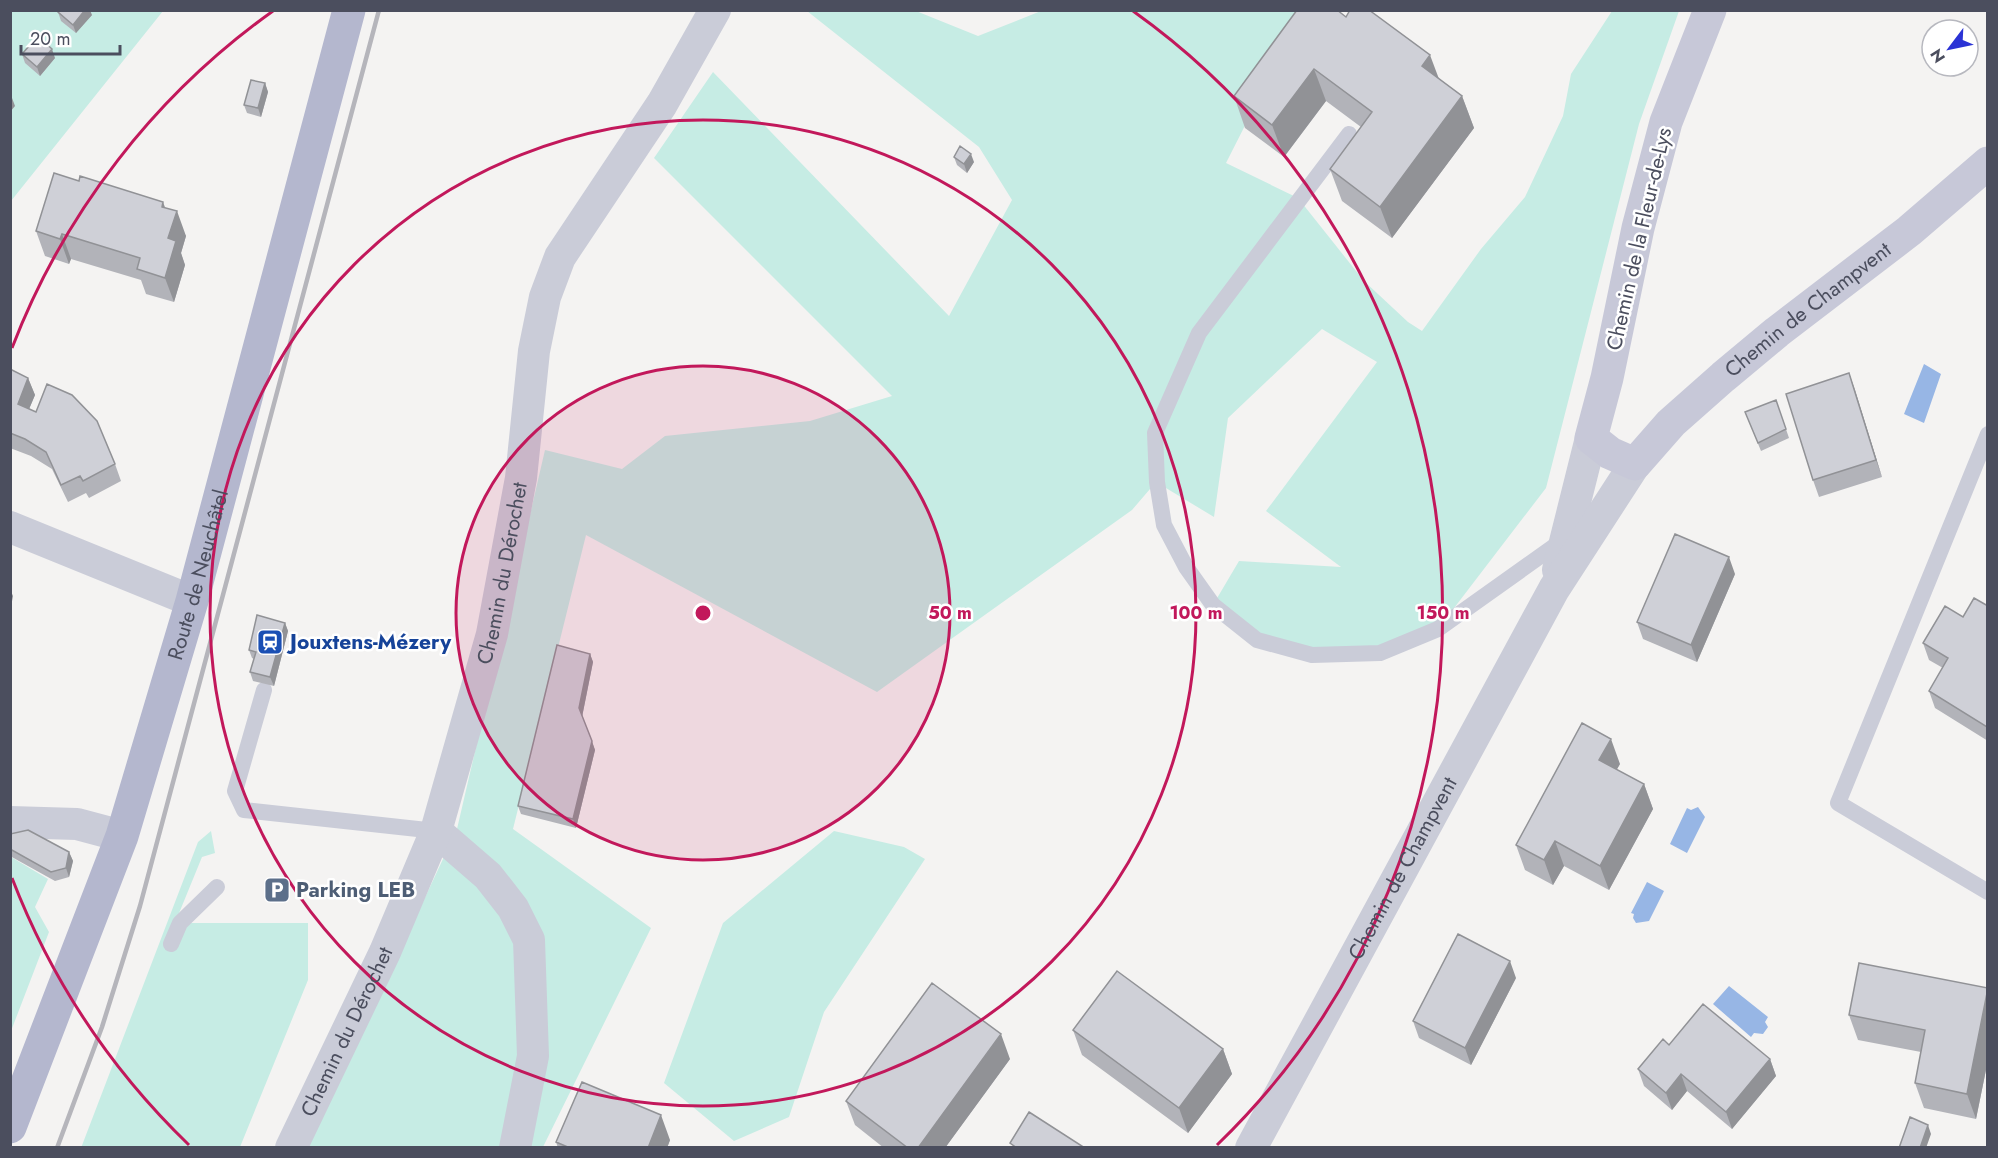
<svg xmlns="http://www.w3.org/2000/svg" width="1998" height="1158" viewBox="0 0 1998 1158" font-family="Jost,sans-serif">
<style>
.green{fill:#c6ece4}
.water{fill:#97b6e5}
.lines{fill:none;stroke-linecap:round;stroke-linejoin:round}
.lane{stroke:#caccd8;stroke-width:16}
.street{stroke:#caccd8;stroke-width:32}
.secondary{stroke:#c7c8d8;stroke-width:33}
.primary{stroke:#b4b7ce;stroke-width:33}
.rail{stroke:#b5b5bb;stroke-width:4.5}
.wall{fill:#b2b3b9}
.shaded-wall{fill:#919296}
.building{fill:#cfd0d7;stroke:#919296;stroke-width:1.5}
.ring{fill:none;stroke:#c2185b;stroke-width:3}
.labels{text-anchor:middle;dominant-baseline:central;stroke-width:5;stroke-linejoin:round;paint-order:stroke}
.street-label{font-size:21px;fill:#4b4e5e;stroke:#fff}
.transit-label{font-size:21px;font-weight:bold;fill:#164399;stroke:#fff;text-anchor:start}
.service-label{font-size:21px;font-weight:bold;fill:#4e5e75;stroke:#fff;text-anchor:start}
.centre{fill:#c2185b;stroke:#fff;stroke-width:3}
.ring-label{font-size:18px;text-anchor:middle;font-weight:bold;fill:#c2185b;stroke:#fff;stroke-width:5;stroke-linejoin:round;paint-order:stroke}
</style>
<rect width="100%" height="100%" fill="#f4f3f2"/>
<path class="green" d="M11,11H163L11,201Z
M807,11H916L978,36L1041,11H1307L1297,23L1226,163L1298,198L1364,281L1408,322L1422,331L1481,249L1525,197L1563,116L1571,74L1612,11H1679L1639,124L1546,488L1438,629L1380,653L1312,655L1257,640L1213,605L1239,561L1341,567L1266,511L1377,362L1322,329L1228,418L1214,517L1156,482L1132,510L877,692L586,535L513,829L651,928L543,1147L308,1148L457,829L545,450L622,469L665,436L810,421L892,396L654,158L713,72L949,316L1012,200L979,147Z
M211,831L215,853L202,857L175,923H308V980L240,1147L81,1148L198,842Z
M834,831L904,847L925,859L824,1012L789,1117L734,1141L664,1083L723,923Z
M11,857L48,879L35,907L49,932L11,1031Z"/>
<path class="water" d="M1924,364L1941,374L1924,423L1904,414Z
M1698,807L1705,817L1687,853L1670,844L1687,808L1691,810Z
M1647,882L1664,891L1649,921L1636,923L1633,918L1634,914L1631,913Z
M1729,986L1768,1017L1765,1022L1768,1027L1763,1034L1754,1033L1751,1037L1713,1004Z"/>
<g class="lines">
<path class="lane" d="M1349,134L1199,333L1155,433L1157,482L1164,525L1186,567L1213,605L1257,640L1312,655L1380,653L1438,629L1563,540
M1988,434L1838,803L1988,892
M264,690L235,791L244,810L436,831
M171,944L180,923L217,887"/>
<g class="street">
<path d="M10,527L192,601"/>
<path d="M1558,570L1591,438"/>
<path d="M10,822L77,824L122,836"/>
<path d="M436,831L488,876L513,908L529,940L533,1056L515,1148"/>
<path id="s1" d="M291,1148L385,952L436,831L492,634L521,478L534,351L545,297L560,257L662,104L715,10"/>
<path id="s2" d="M1251,1148L1554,589L1635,464"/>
</g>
<path class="secondary" id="s3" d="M1710,10L1666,122L1638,228L1607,378L1591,438L1610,453L1635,464L1671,423L1723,377L1777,332L1909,231L1988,163"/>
<path class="primary" id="s4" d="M10,1127L122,836L192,601L349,10"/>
<path class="rail" d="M57,1148L102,1027L140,906L379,10"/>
</g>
<path class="wall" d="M58,12L92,15L76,33L61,21Z
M1346,17L1438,78L1462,96L1474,128L1392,238L1342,201L1330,169L1361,127L1326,101L1284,157L1245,128L1234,96Z
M22,54L55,58L40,76L25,63Z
M265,83L268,92L261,117L247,113L244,105Z
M954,157L974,162L967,173L957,165Z
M79,181L166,208L186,236L181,253L185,265L174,302L146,294L141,280L71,259L69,264L45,256L36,231Z
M10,369L28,378L35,395L29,409L115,464L121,481L89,498L86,493L68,502L52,469L31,456L10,448Z
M1849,373L1882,477L1819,497L1813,480Z
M1776,400L1789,438L1761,451L1745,412Z
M1735,574L1697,662L1643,639L1637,622Z
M1988,606V741L1935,708L1929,691L1943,668L1929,660L1923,643L1963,617Z
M285,623L288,631L274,686L253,681L250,672L254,659L252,658L249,650Z
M590,654L593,662L582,717L595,750L576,828L521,814L518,806Z
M1620,764L1616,770L1644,784L1653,809L1609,890L1564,866L1553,885L1525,870L1516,845Z
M10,834L69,852L73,861L69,877L55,881L10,856Z
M1516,978L1471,1065L1419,1038L1413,1021Z
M1988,988V1060L1976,1119L1924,1108L1915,1083L1921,1052L1858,1040L1849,1015Z
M1073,1030L1223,1049L1232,1074L1188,1133L1082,1055Z
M1669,1045L1770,1059L1776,1076L1732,1129L1687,1091L1672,1110L1644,1086L1638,1069Z
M1010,1059L945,1148H884L855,1125L846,1101Z
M670,1140L667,1148H558L556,1142Z"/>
<path class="shaded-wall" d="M85,10H90L92,15L76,33L73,25Z
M52,49L55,58L40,76L37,67Z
M1430,55L1442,87L1422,66Z
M1314,69L1326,101L1284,157L1272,125Z
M265,83L268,92L261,117L258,108Z
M1462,96L1474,128L1392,238L1380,207Z
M12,98L15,106L10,112V100Z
M971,154L974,162L967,173L964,164Z
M163,202L172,226L177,211L186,236L181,253L185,265L174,302L165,278L168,238L162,207Z
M62,234L71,259L69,264L60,239Z
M1849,373L1855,390L1882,477L1876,460Z
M28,378L35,395L24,421L18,404Z
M1729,557L1735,574L1697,662L1691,645Z
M10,589L13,596L10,612Z
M285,623L288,631L274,686L270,677Z
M590,654L593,662L582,717L579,708Z
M1611,739L1620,764L1608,785L1599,760Z
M592,741L595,750L576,828L573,819Z
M1644,784L1653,809L1609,890L1600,866Z
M1555,841L1564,866L1553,885L1544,860Z
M69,852L73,861L69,877L66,868Z
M1510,961L1516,978L1471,1065L1465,1048Z
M1988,989V1060L1976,1119L1967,1094Z
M1001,1034L1010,1059L945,1148H918Z
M1223,1049L1232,1074L1188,1133L1179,1108Z
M1770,1059L1776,1076L1732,1129L1726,1112Z
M1681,1074L1687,1091L1672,1110L1666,1093Z
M661,1115L670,1140L667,1148H648Z
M1928,1125L1931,1134L1926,1148H1920Z"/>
<path class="building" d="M59,10H85L73,25L58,12Z
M1297,10H1337L1346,17L1350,10H1369L1430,55L1422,66L1462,96L1380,207L1330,169L1372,112L1314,69L1272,125L1234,96Z
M38,36L52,49L37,67L22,54Z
M251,80L265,83L258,108L244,105Z
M960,146L971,154L964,164L954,157Z
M54,173L79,181L80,176L163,202L162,207L177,211L168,238L176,241L165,278L137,269L140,258L62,234L60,239L36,231Z
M10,369L28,378L18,404L36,412L47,384L72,395L97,421L115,464L83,481L80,476L61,485L46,452L25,439L10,433Z
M1849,373L1876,460L1813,480L1786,394Z
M1776,400L1786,429L1758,443L1745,412Z
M1675,534L1729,557L1691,645L1637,622Z
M1974,598L1988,606V725L1987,727L1929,691L1948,658L1923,643L1945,606L1963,617Z
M257,615L285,623L270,677L250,672L256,652L249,650Z
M557,645L590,654L579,708L592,741L573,819L518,806Z
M1582,723L1611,739L1599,760L1644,784L1600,866L1555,841L1544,860L1516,845Z
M28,830L69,852L66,868L51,872L10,849V834Z
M1458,934L1510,961L1465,1048L1413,1021Z
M1859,963L1988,988L1967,1094L1915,1083L1925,1030L1849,1015Z
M1117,971L1223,1049L1179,1108L1073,1030Z
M932,983L1001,1034L918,1148H908L846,1101Z
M1703,1004L1770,1059L1726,1112L1681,1074L1666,1093L1638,1069L1663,1039L1669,1045Z
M582,1082L661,1115L648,1148H570L556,1142Z
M1029,1112L1085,1148H1017L1010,1143Z
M1910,1117L1928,1125L1920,1148H1899Z"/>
<circle cx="703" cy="613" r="247" fill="#c2185b" fill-opacity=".12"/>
<g class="ring">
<circle cx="703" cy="613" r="247"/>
<circle cx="703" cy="613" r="493"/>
<path d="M189 1145A740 740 0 0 1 12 878M12 348A740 740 0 0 1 273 11M1133 11A740 740 0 0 1 1217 1145"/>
</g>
<defs>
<symbol id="station-square" viewBox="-11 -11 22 22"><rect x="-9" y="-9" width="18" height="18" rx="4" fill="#1a4fb4" stroke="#fff"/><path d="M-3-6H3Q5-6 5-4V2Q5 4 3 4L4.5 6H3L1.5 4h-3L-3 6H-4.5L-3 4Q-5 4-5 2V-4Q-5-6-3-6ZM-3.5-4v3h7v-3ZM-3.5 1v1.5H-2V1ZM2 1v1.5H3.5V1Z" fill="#fff"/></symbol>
<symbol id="parking-square" viewBox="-11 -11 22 22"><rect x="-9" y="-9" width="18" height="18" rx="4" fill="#5c6f8a" stroke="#fff"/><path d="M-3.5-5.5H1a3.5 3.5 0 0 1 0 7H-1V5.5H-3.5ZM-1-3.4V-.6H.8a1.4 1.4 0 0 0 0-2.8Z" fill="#fff"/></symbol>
</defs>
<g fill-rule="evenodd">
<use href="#station-square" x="255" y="627" width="30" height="30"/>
<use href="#parking-square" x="262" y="875" width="30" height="30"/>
</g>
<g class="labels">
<g class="street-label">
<text transform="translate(1639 239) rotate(-77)">Chemin de la Fleur-de-Lys</text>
<text stroke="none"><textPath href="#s3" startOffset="729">Chemin de Champvent</textPath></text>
<text stroke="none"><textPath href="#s1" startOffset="615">Chemin du Dérochet</textPath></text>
<text stroke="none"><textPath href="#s4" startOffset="584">Route de Neuchâtel</textPath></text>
<text stroke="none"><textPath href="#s2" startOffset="318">Chemin de Champvent</textPath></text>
<text stroke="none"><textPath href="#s1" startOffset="129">Chemin du Dérochet</textPath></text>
</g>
<g class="transit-label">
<text x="290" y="642">Jouxtens-Mézery</text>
</g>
<g class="service-label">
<text x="296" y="890">Parking LEB</text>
</g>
</g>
<circle cx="703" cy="613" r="9" class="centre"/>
<g class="ring-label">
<text x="950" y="619">50 m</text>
<text x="1196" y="619">100 m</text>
<text x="1443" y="619">150 m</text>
</g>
<rect width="1998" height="1158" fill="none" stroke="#4b4e5e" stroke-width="24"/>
<g transform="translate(1950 48) rotate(238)"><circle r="28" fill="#ffffff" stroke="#b7b8bf" stroke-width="1.5"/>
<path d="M0-4.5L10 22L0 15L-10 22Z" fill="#2b33d5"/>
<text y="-9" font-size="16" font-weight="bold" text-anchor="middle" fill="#4b4e5e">N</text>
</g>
<path d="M21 45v9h99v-9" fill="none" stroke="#4b4e5e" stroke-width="3"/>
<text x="30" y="45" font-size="18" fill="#4b4e5e" stroke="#ffffff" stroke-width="4.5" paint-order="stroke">20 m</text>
</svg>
